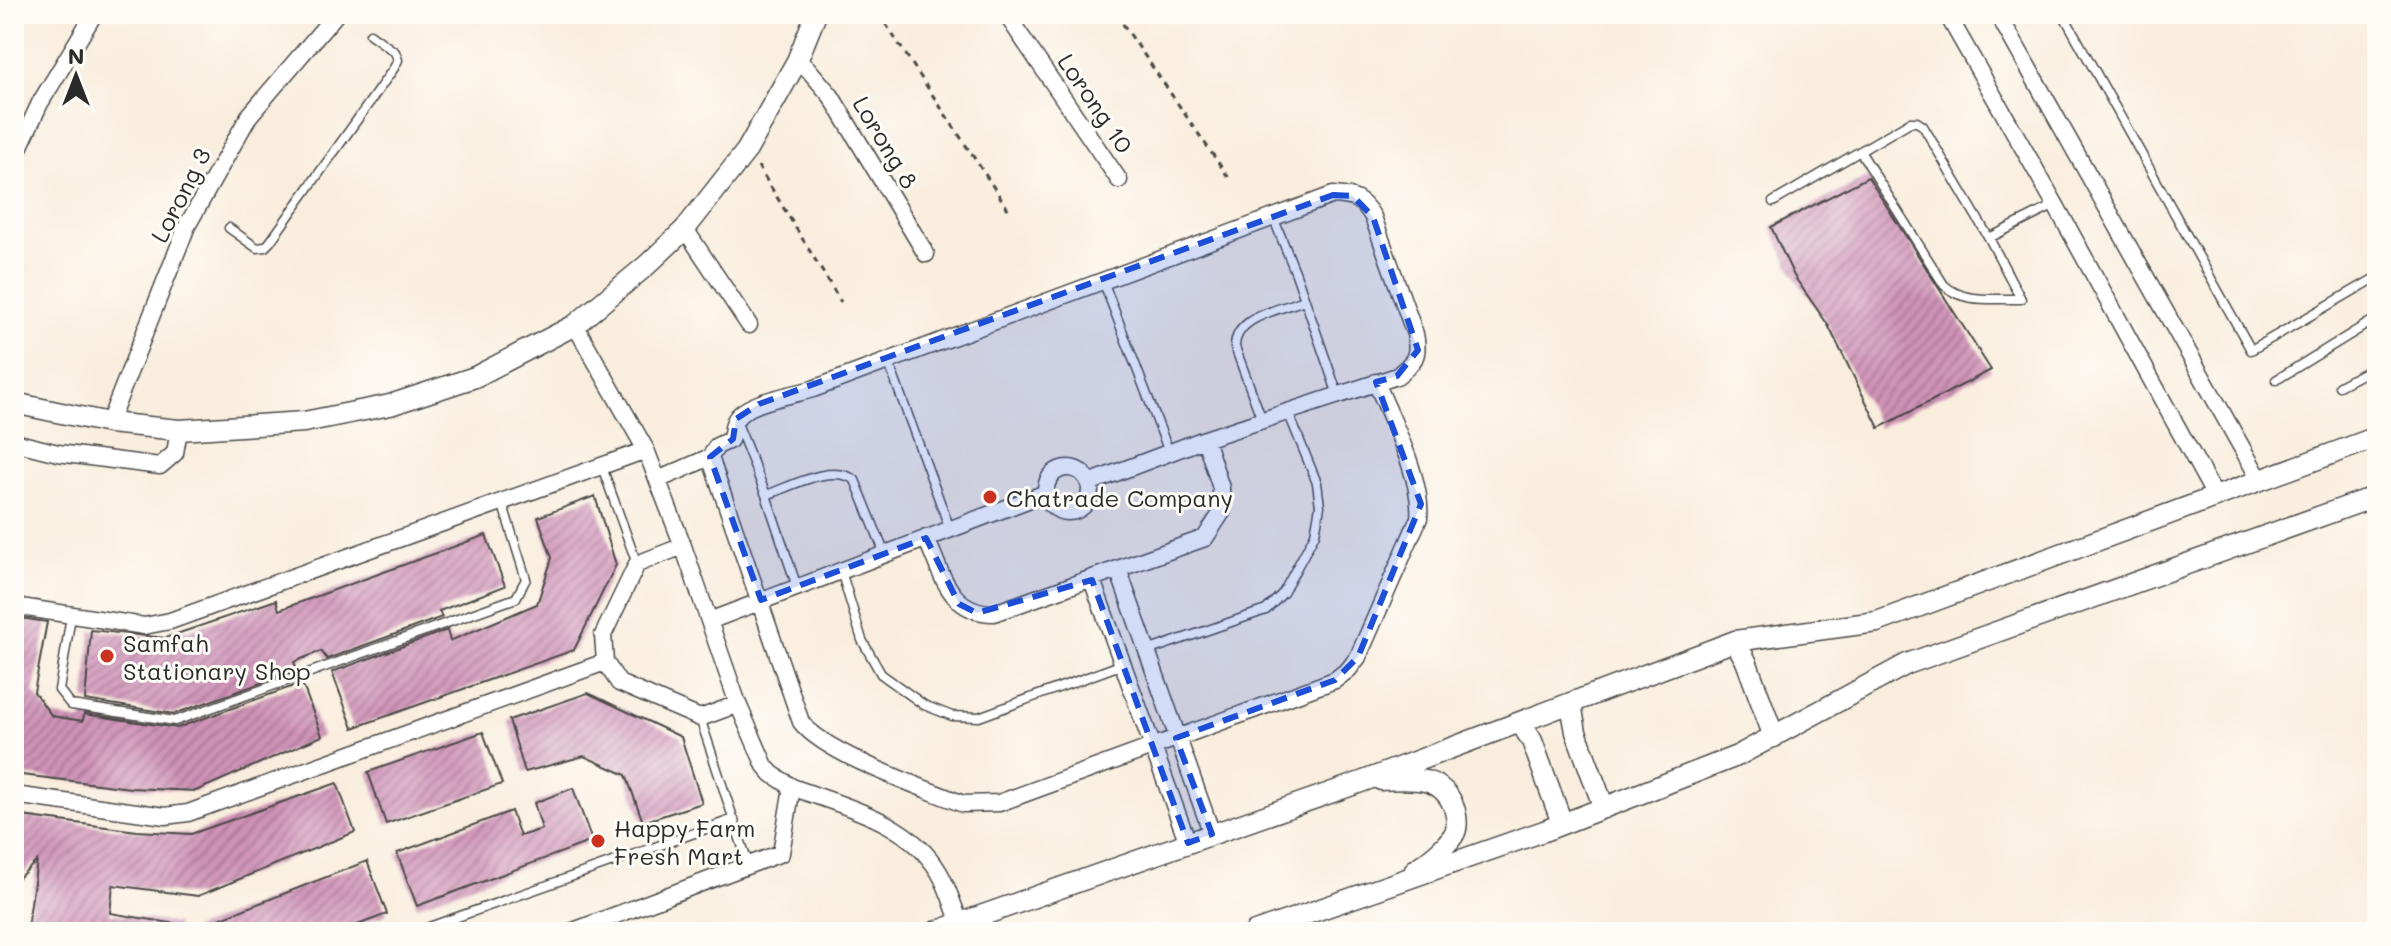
<svg xmlns="http://www.w3.org/2000/svg" width="2391" height="946" viewBox="0 0 2391 946" font-family="Mali,sans-serif">
<style>
.building{fill:url(#building-hatch)}
.lines{fill:none;stroke-linecap:round;stroke-linejoin:round}
.service-casing{stroke:#4a4846;stroke-width:11}
.minor-casing{stroke:#4a4846;stroke-width:19}
.tertiary-casing{stroke:#4a4846;stroke-width:23}
.path{stroke:#4a4846;stroke-width:3;stroke-dasharray:6 6;stroke-linecap:butt}
.service{stroke:#fff;stroke-width:8}
.minor{stroke:#fff;stroke-width:16}
.tertiary{stroke:#fff;stroke-width:20}
.marked{fill:#1d4ed8;fill-opacity:0.2;stroke:#1d4ed8;stroke-width:6;stroke-dasharray:16 10;stroke-linejoin:round}
.poi-dot{fill:#c8321e;stroke:#fdfcf7;stroke-width:3}
.labels{text-anchor:middle;dominant-baseline:central;stroke-width:6;stroke-linejoin:round;paint-order:stroke}
.street-label{font-size:24px;fill:#2b2b2b;stroke:#fdfcf7}
.poi-label{font-size:24px;fill:#2b2b2b;stroke:#fdfcf7;text-anchor:start}
</style>
<defs>
<pattern id="building-hatch" width="6" height="6" patternUnits="userSpaceOnUse" patternTransform="scale(2)"><rect width="6" height="6" fill="#cf92b7"/><path d="M-1 1l2-2M0 6l6-6M5 7l2-2" fill="none" stroke="#a87795"/></pattern>
</defs>
<rect width="100%" height="100%" fill="#fdfcf7"/>
<filter id="ink" filterUnits="userSpaceOnUse"><feTurbulence type="fractalNoise" baseFrequency=".0125" numOctaves="2"/><feDisplacementMap in="SourceGraphic" scale="16" xChannelSelector="R" yChannelSelector="G"/><feConvolveMatrix kernelMatrix="1 2 1 2 8 2 1 2 1" color-interpolation-filters="sRGB"/></filter>
<filter id="wash" filterUnits="userSpaceOnUse"><feTurbulence type="fractalNoise" baseFrequency=".006" numOctaves="4" result="noise"/><feDisplacementMap in="SourceGraphic" scale="32" xChannelSelector="R" yChannelSelector="G"/><feGaussianBlur stdDeviation="1.8" result="paint"/><feColorMatrix in="noise" values="0 0 0 0 0 0 0 0 0 0 0 0 0 0 0 0 0 1.4 0 .05"/><feComposite in="paint" operator="in"/></filter>
<g filter="url(#wash)">
<rect width="100%" height="100%" fill="#f9eddd"/>
<g id="blocks">
<path class="building" d="M1868,177L1991,370L1879,428L1828,325L1794,276L1771,227Z
M595,496L616,565L574,650L353,728L332,672L447,630L450,641L537,604L552,558L538,517Z
M486,535L505,586L439,611L442,617L327,659L321,651L294,662L297,670L174,714L85,700L91,630L165,638L276,600L279,610Z
M14,617L47,622L34,692L52,716L83,721L84,714L177,728L302,683L322,736L196,791L131,788L14,774Z
M588,693L681,737L702,803L643,822L626,775L584,756L525,772L509,720Z
M483,732L502,784L386,824L368,772Z
M337,783L355,832L198,896L113,885L110,913L177,924L176,932H27L37,861L14,882V815L137,831L191,834Z
M573,788L592,841L417,906L397,853L511,811L520,836L542,829L534,803Z
M367,861L387,914L339,932H186Z"/>
</g>
</g>
<g filter="url(#ink)">
<use href="#blocks" fill-opacity="0" stroke="#4a4846" stroke-width="2"/>
<g class="lines">
<defs>
<path id="service" d="M2063,14L2251,350L2377,277
M1860,151L1944,285C1964,304 1995,298 2021,299L1989,238
M1773,202L1910,122H1917L1923,126L1989,238L2055,205
M1273,217L1296,274L1338,395
M229,228L257,248L265,247L270,242L394,68L398,60L395,52L370,34
M1103,281L1169,452
M888,361L950,529
M2276,380L2377,318
M2339,386L2375,367
M1262,420L1235,347C1235,316 1280,310 1304,300
M737,423L766,495
M602,467L637,564
M841,571L862,640L881,674L924,705L952,716L979,717L1123,664
M797,587L766,495C791,487 830,463 855,480L885,554
M71,616L59,690L71,705L175,721L516,598L526,579L502,502
M1147,651L1266,610L1283,593L1315,534L1320,506L1317,483L1288,412
M700,718L749,866
M415,932L734,819"/>
<path id="minor" d="M1006,14L1119,180
M1947,14L2055,204L2215,496
M1998,14L2260,480
M797,61L808,69L831,96L926,254
M14,159L40,103L94,14
M685,229L749,325
M109,423L187,226L249,116L336,14
M14,442L58,453L160,466L175,453L179,430
M710,457L801,722C825,754 922,787 963,804L999,803L1335,680L1349,669L1358,657L1419,518C1423,479 1391,419 1376,382
M1046 490a22 22 0 1 1 44 0a22 22 0 1 1-44 0Z
M658,480L710,457L717,446L730,440C733,434 732,427 735,421C743,402 793,395 813,389L1333,195C1354,196 1362,199 1373,217L1415,334C1420,357 1414,362 1397,376L1205,439L1089,483
M926,538C942,573 949,613 994,613L1205,538L1222,512L1221,488L1205,439
M683,546L637,564L603,635L605,662L619,683L700,718L738,704
M1118,569L1212,834
M1092,580L1188,843
M14,606L144,626L170,621L646,450
M709,621L1046,493
M792,787C845,807 908,820 939,872C948,887 953,906 960,923
M14,795L165,816L188,813L605,662
M571,932L781,853L792,787L772,774L765,766L738,704L683,546L646,450L575,325"/>
<path id="tertiary" d="M14,403L109,423L179,430L304,422L390,405L475,377L575,325L647,265L685,229L747,150L797,61L816,14
M1735,641L1746,661L1774,737
M1571,704L1576,732L1604,808
M1521,723L1532,741L1562,823
M1381,780C1412,778 1445,775 1455,811C1457,819 1458,829 1453,836C1443,850 1429,860 1415,870
M935,932L1361,782L1735,641L1877,622L2377,437
M1255,932L1544,831L1737,756L1907,664L2377,496"/>
</defs>
<use href="#service" class="service-casing"/>
<use href="#minor" class="minor-casing"/>
<use href="#tertiary" class="tertiary-casing"/>
<path class="path" d="M879,14L1010,212
M1116,14L1231,181
M758,166L841,302"/>
<use href="#service" class="service"/>
<use href="#minor" class="minor"/>
<use href="#tertiary" class="tertiary"/>
</g>
</g>
<path class="marked" d="M1333,195L1353,196L1373,217L1418,350L1397,376L1376,382L1421,504L1358,657L1335,680L1176,738L1212,834L1188,843L1092,580L977,613L959,604L926,538L761,600L710,457L733,439L736,419L759,404Z"/>
<g class="poi-dot">
<circle cx="990" cy="497" r="8"/>
<circle cx="107" cy="656" r="8"/>
<circle cx="598" cy="841" r="8"/>
</g>
<g class="labels">
<g class="street-label">
<text transform="translate(1096 103) rotate(56)">Lorong 10</text>
<text transform="translate(886 142) rotate(59)">Lorong 8</text>
<text transform="translate(180 195) rotate(-63)">Lorong 3</text>
</g>
<g class="poi-label">
<text x="1006" y="497">Chatrade Company</text>
<text x="123" y="642">Samfah<tspan x="123" dy="28">Stationary Shop</tspan></text>
<text x="614" y="827">Happy Farm<tspan x="614" dy="28">Fresh Mart</tspan></text>
</g>
</g>
<rect width="2391" height="946" fill="none" stroke="#fdfcf7" stroke-width="48"/>
<g transform="translate(76 76)" stroke="#fdfcf7" stroke-width="6" paint-order="stroke">
<path d="M0-6L14 30L0 20L-14 30Z" fill="#2b2b2b"/>
<text y="-12" font-size="22" font-weight="bold" text-anchor="middle" fill="#2b2b2b">N</text>
</g>
</svg>
